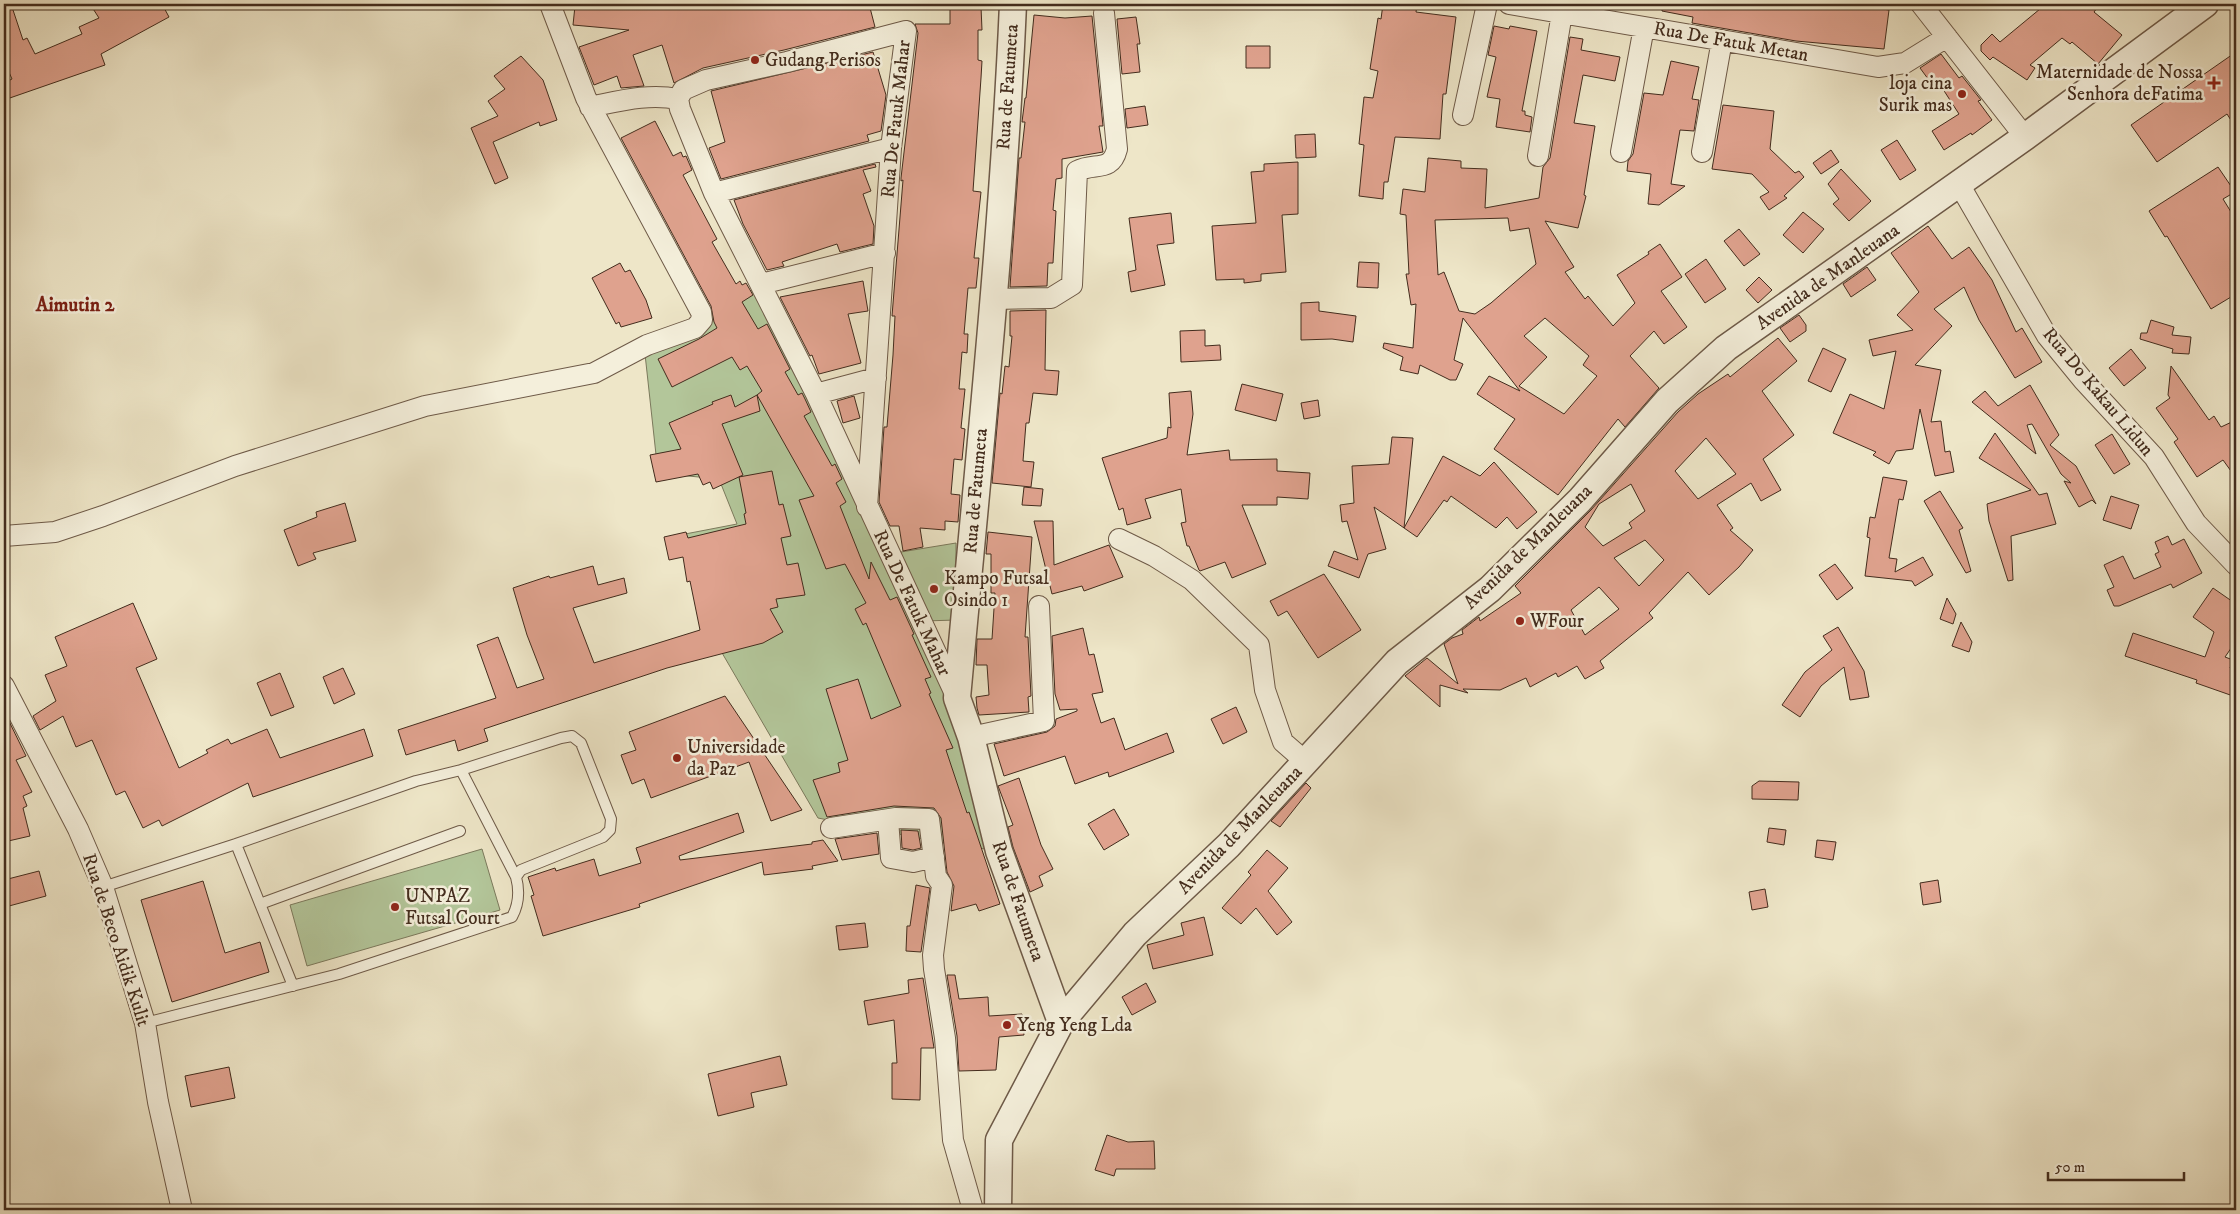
<svg xmlns="http://www.w3.org/2000/svg" width="2240" height="1214" viewBox="0 0 2240 1214" font-family="'IM FELL DW Pica',serif">
<style>
.green{fill:#b3c69a;stroke:#7b795c}
.building{fill:#dfa28e;stroke:#432c1d;fill-rule:evenodd}
.lines{fill:none;stroke-linecap:round;stroke-linejoin:round}
.service-casing{stroke:#6e5a48;stroke-width:12}
.minor-casing{stroke:#6e5a48;stroke-width:22}
.tertiary-casing{stroke:#6e5a48;stroke-width:29}
.service{stroke:#f4efdb;stroke-width:10}
.minor{stroke:#f4efdb;stroke-width:20}
.tertiary{stroke:#f4efdb;stroke-width:26}
.poi-dot{fill:#8f2418;stroke:#f4efdb;stroke-width:2}
.labels{text-anchor:middle;dominant-baseline:central;stroke-width:5;stroke-linejoin:round;paint-order:stroke}
.street-label{font-size:19px;fill:#432c1d;stroke:#f4efdb}
.poi-label{font-size:19px;fill:#432c1d;stroke:#f4efdb;text-anchor:start}
.neighbourhood-label{font-size:20px;font-weight:bold;fill:#7a1f14;stroke:#f4efdb}
</style>
<rect width="100%" height="100%" fill="#eee6c8"/>
<filter id="stains"><feTurbulence type="fractalNoise" baseFrequency=".004" numOctaves="4"/><feColorMatrix values="0 0 0 0 .2 0 0 0 0 .09 0 0 0 0 .02 0 0 0 .5 -.17"/></filter>
<radialGradient id="worn" r=".72"><stop offset=".6" stop-color="#630" stop-opacity="0"/><stop offset="1" stop-color="#630" stop-opacity=".3"/></radialGradient>
<path class="green" d="M761,284L957,698L999,851L944,843L818,818L700,615L680,535L737,524L719,479L658,473L645,354L702,322Z
M956,543V620L924,621L900,559L901,552Z
M482,849L500,910L307,966L290,905Z"/>
<path class="building" d="M4,4H11L23,40L27,38L35,54L82,34L79,27L99,18L90,4H162L169,17L101,54L105,65L4,100V83L12,79L4,61Z
M614,4H869L875,27L784,50L703,68L674,83L662,45L633,55L644,86L621,88L617,76L594,85L579,47L629,30L573,25L575,6L614,9Z
M1383,4H1417L1416,12L1456,17L1446,94H1443L1440,139L1395,137L1388,182H1384L1383,199L1359,196L1364,145L1359,144L1364,97L1373,98L1378,71L1370,69L1378,18L1381,19Z
M1662,4H1849L1889,10L1884,49L1796,41L1692,23L1693,17L1662,11Z
M2046,4H2100L2094,12L2122,35L2098,64L2072,42L2070,44L2062,38L2030,65L2035,68L2027,80L1993,57L1990,60L1981,51V45L1992,34L2000,42Z
M981,7L982,30H978V60L982,61L981,78L973,191L981,192L974,258H979L976,288H968L964,334H968L967,353L962,352L959,389H965L961,428L965,429L962,460L954,459L951,494L960,495L958,522L945,521V530L920,528L923,547L903,551L899,526H890L879,502L884,427H887L893,355L895,316H892L903,180L901,181V178L918,33L915,24H950V9Z
M1034,15L1065,18L1092,16L1103,126H1099L1103,152L1062,159V178L1056,179L1053,210L1056,211L1053,263H1048L1047,286L1010,287L1019,158H1021L1025,122H1022L1025,98H1026Z
M1136,17L1140,44H1137L1140,72L1122,74L1117,19Z
M1494,26L1509,29L1510,26L1537,31L1522,111H1525V115L1532,117L1530,132L1496,127L1500,99L1487,97L1496,57L1488,55Z
M1570,37L1583,39L1581,50L1620,57L1615,81L1583,75L1574,123L1595,126L1584,195L1586,196L1578,228L1545,221L1574,267L1565,272L1585,299L1588,296L1613,326L1635,303L1617,275L1649,254L1648,252L1660,244L1682,277L1661,291L1687,327L1664,344L1654,331L1630,356L1659,388L1625,427L1618,419L1558,495L1494,449L1515,419L1477,394L1489,376L1520,391L1463,318L1454,360L1463,364L1456,380H1450L1420,365L1418,374L1400,370L1403,357L1383,348L1384,343L1413,348L1416,304L1411,305L1406,274H1409L1406,215L1400,214L1403,189L1425,192L1428,158L1461,161V168L1487,169L1485,208L1539,198L1543,167L1550,158ZM1508,218L1510,231L1529,228L1536,264L1491,303L1475,314L1459,311L1444,272L1438,275L1435,220ZM1545,318L1589,356L1583,365L1597,376L1564,414L1519,386L1547,357L1524,336Z
M1246,46H1270V68H1246Z
M873,52L886,95L881,131L867,135L869,141L721,179L709,148L725,142L711,91Z
M2236,52V128L2227,114L2157,162L2131,125Z
M1941,54L1959,78L1962,76L1981,100L1978,101L1992,120L1972,135L1971,133L1944,150L1932,131L1959,114L1939,83L1934,87L1920,68Z
M521,56L543,80L557,120L540,126L539,122L493,142L508,178L495,184L471,128L498,116L488,101L505,89L494,76Z
M1671,61L1699,67L1692,99L1699,100L1694,131L1680,130L1671,184L1685,186L1659,205L1648,204L1651,174L1627,171L1628,161L1633,154L1644,93L1663,95Z
M1723,105L1774,111L1770,149L1795,173L1799,171L1804,177L1784,196L1787,198L1769,210L1760,197L1769,192L1752,174L1712,169Z
M1145,106L1148,125L1127,128L1125,109Z
M655,121L673,156L681,152L683,157L686,156L692,170L683,175L717,239L712,242L736,284L740,281L742,285L746,283L753,295L742,302L758,329L767,324L790,369L785,372L798,395L802,393L805,399L811,412L804,416L832,466L835,464L842,479L836,483L846,502L840,506L869,579L871,562L890,600L897,597L914,634L912,635L931,677L925,679L931,693L929,694L953,748L946,750L967,813L969,812L977,835L1000,904L979,911L976,904L951,911L954,886L947,872L941,818L934,808L894,806L827,817L813,780L840,772L838,763L848,760L826,689L858,679L871,719L901,706L866,623L863,625L855,609L866,603L845,564L826,569L799,500L814,496L757,395L762,391L747,366L740,370L732,357L672,387L658,359L699,339L717,328L714,322L711,306L621,138Z
M1315,134L1316,157L1296,158L1295,135Z
M1897,140L1916,170L1900,180L1881,150Z
M1831,150L1839,162L1821,174L1813,163Z
M1298,162V214L1282,215L1286,272L1261,274V281L1244,283V279L1216,280L1212,226L1256,223L1251,172L1264,171V164Z
M875,164L876,167L863,170L871,191L863,194L874,226L873,244L840,252L837,244L782,262L784,266L767,270L743,224L734,200Z
M2218,167L2235,192L2223,199L2236,220V294L2211,309L2167,236L2165,237L2149,211Z
M1841,169L1871,201L1849,221L1833,204L1839,199L1828,184Z
M1803,212L1824,229L1803,253L1783,235Z
M1171,213L1174,243L1157,245L1165,285L1131,292L1128,272L1136,270L1129,218Z
M1928,226L1952,259L1969,247L1992,280L2016,332L2022,328L2042,362L2015,378L1979,320L1964,287L1934,309L1952,326L1915,365L1941,370L1931,422L1941,421L1945,452L1950,451L1954,472L1935,476L1920,409L1913,449L1896,451L1889,464L1873,455L1876,452L1833,433L1850,394L1884,409L1896,351L1873,356L1869,340L1913,330L1897,315L1919,292L1891,253Z
M1739,229L1760,254L1744,266L1724,241Z
M1706,259L1726,289L1705,303L1685,274Z
M1359,262L1379,263L1378,288L1357,287Z
M620,263L625,272L630,270L646,300L652,318L621,327L619,322L616,324L592,278Z
M1867,267L1876,280L1851,297L1843,284Z
M1759,277L1772,290L1758,303L1746,290Z
M863,281L868,311L848,314L861,363L819,374L812,355L810,356L780,297Z
M1319,302V311L1356,316L1353,342L1332,339L1301,340V303Z
M1046,310L1045,370L1059,371L1057,395L1033,393L1029,423H1026L1023,461L1034,462L1031,487L992,483L1000,393L1002,394L1005,366L1009,367L1012,336H1010V311Z
M1799,315L1806,325V331L1790,342L1780,328Z
M2151,320L2174,327L2172,335L2191,337L2189,354L2172,353L2173,349L2140,339L2141,333H2147Z
M1205,330V346L1220,345L1221,360L1181,362L1180,331Z
M1778,338L1797,361L1762,391L1794,435L1763,459L1781,490L1761,501L1751,483L1717,505L1733,528L1730,530L1753,550L1739,567L1709,595L1688,572L1649,613L1653,618L1600,661L1604,668L1585,679L1577,666L1558,677L1556,673L1530,687L1526,678L1500,690L1463,689L1468,693L1440,685V707L1405,676L1427,658L1458,684L1444,644L1452,638L1463,634L1462,630L1479,617L1480,621L1521,593L1515,586L1591,510L1678,412L1698,394L1728,374L1730,377ZM1706,438L1736,474L1698,499L1675,471ZM1631,484L1645,511L1629,523L1632,528L1603,546L1585,527L1599,504ZM1645,540L1664,560L1639,586L1614,558ZM1599,587L1619,609L1585,635L1571,610Z
M1823,348L1846,359L1831,392L1808,381Z
M2131,349L2146,368L2124,386L2109,368Z
M2171,366L2209,420L2214,416L2221,427L2236,420V478L2223,460L2197,477L2174,442L2178,439L2156,408L2170,398L2168,395Z
M1242,384L1283,394L1276,421L1235,410Z
M2030,385L2059,435L2050,445L2076,466L2096,504L2092,500L2079,507L2064,481L2071,483L2061,474L2032,424L2027,425L2036,454L1972,402L1985,391L1998,406Z
M1191,391L1193,414L1187,455L1229,450L1230,460L1277,459V471L1310,473L1308,499L1277,497V505H1242L1266,564L1232,578L1225,562L1200,571L1199,570L1189,546H1187L1181,523L1186,522L1181,489L1145,499L1151,518L1127,525L1123,508L1119,510L1102,458L1167,438L1168,427L1171,428L1169,393Z
M731,395L735,407L757,395L760,411L722,424L743,475L713,489L710,482L703,485L698,474L656,482L650,455L681,449L669,423L713,404L712,402Z
M854,396L860,418L843,423L837,401Z
M1318,400L1320,416L1304,419L1301,403Z
M1995,433L2039,495L2047,493L2056,524L2011,536L2013,580L2008,581L1989,521L1987,504L2031,490L1979,458Z
M2112,434L2130,464L2114,474L2095,445Z
M1392,437L1413,438L1404,528L1443,456L1480,476L1494,462L1537,512L1517,529L1507,517L1496,528L1451,496L1447,502L1444,500L1417,537L1374,507L1386,549L1368,554L1359,578L1328,566L1334,551L1358,560L1347,521L1342,522L1340,505L1354,503L1352,466L1389,464Z
M772,471L779,505L783,504L791,536L781,538L787,565L798,563L805,595L776,599L778,607L770,609L783,632L763,643L667,668L484,729L488,741L458,751L455,740L406,755L398,730L496,698L477,645L498,637L517,688L544,679L527,635L513,588L549,576L550,578L593,566L598,585L624,578L627,593L573,608L594,663L700,630L690,581L687,582L683,557L669,560L664,537L686,532L688,538L746,524L744,514L746,513L739,477Z
M1883,477L1907,481L1903,500L1899,499L1889,558L1897,559L1895,572L1923,557L1933,575L1915,586L1912,581L1865,576L1870,538L1867,537L1870,517L1875,518Z
M1024,487L1043,489L1041,506L1022,505Z
M1940,491L1963,528L1959,530L1971,571L1966,573L1924,501Z
M2111,496L2139,505L2131,529L2103,520Z
M345,503L356,541L313,553L316,559L298,566L284,530L317,517L316,512Z
M1034,521H1053L1054,565L1109,545L1123,577L1084,591L1082,586L1052,594Z
M988,532L1032,537L1025,637H1028L1031,696L1028,697L1029,712L979,715L977,708L976,697L989,695L987,665H976L977,639H992L995,593H991V554H986Z
M2168,536L2172,545L2184,539L2202,573L2173,588L2171,584L2119,606H2114L2107,590L2114,587L2104,565L2123,556L2134,579L2161,567L2155,554L2159,552L2155,542Z
M1835,564L1853,588L1837,600L1819,575Z
M1324,574L1361,630L1318,658L1287,611L1278,616L1270,601Z
M2213,588L2236,604V641L2225,657L2233,660L2230,668L2236,670V697L2196,683L2197,680L2125,656L2133,633L2205,657L2214,632L2193,617Z
M1947,598L1956,614L1953,624L1940,619Z
M133,603L157,659L136,668L179,768L208,753L206,750L228,739L231,744L267,729L280,758L364,729L373,756L253,797L248,783L162,826L159,820L143,828L125,791L116,795L92,740L76,747L63,716L40,730L33,716L56,701L45,675L67,666L55,637Z
M1961,622L1972,642L1969,652L1952,646Z
M1838,627L1864,671L1869,697L1850,700L1844,667L1821,686L1800,717L1782,705L1805,672L1832,650L1823,636Z
M1083,628L1089,655L1094,654L1103,692L1092,694L1101,723L1114,718L1125,750L1167,733L1174,752L1109,777L1108,772L1075,784L1065,756L1004,776L994,744L1047,732L1055,726L1056,719L1077,711V709L1060,710L1055,694L1052,636Z
M343,668L355,694L334,704L323,677Z
M280,673L294,707L271,716L257,683Z
M725,696L802,810L771,821L749,762L651,798L644,779L632,784L621,755L636,750L629,732Z
M1236,707L1247,732L1223,744L1211,719Z
M4,711L26,756L16,760L32,792L23,796L27,806L23,808L30,836L4,842Z
M1019,778L1041,845L1053,869L1039,876L1043,886L1030,892L1013,847L1008,827L1013,825L998,786Z
M1759,781L1799,782L1798,800L1752,799V786Z
M1306,783L1311,788L1280,827L1271,821Z
M1114,809L1129,835L1104,850L1088,824Z
M738,813L744,832L679,856L680,860L812,844V842L823,840L838,861L812,866L813,869L764,875L762,862L639,904L640,907L543,936L531,896L534,895L528,877L555,868L556,871L594,859L599,876L641,863L636,848Z
M1769,828L1786,830L1784,845L1767,842Z
M901,830L918,831L921,848L913,850L902,848Z
M877,833L879,854L842,860L835,839Z
M1817,840L1836,842L1833,860L1815,857Z
M1267,850L1288,868L1268,891L1292,922L1277,935L1256,908L1241,924L1222,908L1251,875L1248,872Z
M39,871L46,896L9,906L4,880Z
M1938,880L1941,902L1923,905L1920,883Z
M203,881L225,953L260,942L269,972L172,1002L141,900Z
M916,885L930,888L921,952L906,951L907,926H910Z
M1765,889L1768,907L1752,910L1749,892Z
M1204,917L1213,955L1153,969L1147,945L1184,935L1181,923Z
M865,923L868,947L839,950L836,926Z
M947,975H955L959,999L988,997L989,1016L1022,1014L1024,1035L999,1037L996,1070L959,1071L957,1036Z
M923,978L934,1048H921L920,1100L892,1099V1063H897L894,1020L868,1025L864,1001L909,993L908,980Z
M1146,983L1156,1002L1132,1015L1122,997Z
M780,1056L787,1085L751,1093L754,1107L718,1116L708,1074Z
M229,1067L235,1098L191,1107L185,1076Z
M1107,1135L1128,1142L1154,1141L1155,1169H1116L1114,1176L1095,1170Z"/>
<g class="lines">
<defs>
<path id="service" d="M461,770L516,877
M236,844L293,986
M103,887L236,844L416,781L461,770L561,738L572,736L581,743L611,819L610,830L603,837L521,870L516,877C520,892 519,904 512,917L339,974L145,1023
M260,904L460,831"/>
<path id="minor" d="M1509,4L1878,67L1905,63L1947,37
M1921,4L2025,137
M590,107C620,101 648,93 678,99
M1463,115L1487,4
M1621,152L1644,27
M1702,152L1722,40
M1538,156L1562,13
M1959,184L2047,336L2083,380L2154,457L2196,523L2236,565
M714,193L891,148
M761,284L885,253
M992,299L1051,298L1072,285L1077,171C1095,162 1111,173 1117,149L1104,13
M816,394L876,378
M867,507L891,148L906,31L787,62L706,80L683,90L678,99L680,109L714,193L816,394L957,698
M4,536L55,532L103,516L235,466L425,406L594,373L647,345L695,328L702,320L701,312L586,98L550,4
M1119,539L1154,556L1192,580L1259,645L1265,690L1283,742L1306,762
M4,686L78,829L103,887L145,1023L158,1102L182,1210
M971,737L1044,721L1039,606
M888,820L891,858L913,862L934,857
M831,828L896,818L929,819L936,876L942,885L933,955L934,969L945,1038L953,1140L973,1210"/>
<path id="tertiary" d="M1013,4C1003,235 978,467 957,698L971,737L999,851L1061,1022
M998,1210L999,1140L1061,1022L1135,934L1229,845L1397,662L1490,589L1580,500L1667,401L1726,348L2025,137L2205,4"/>
</defs>
<use href="#service" class="service-casing"/>
<use href="#minor" class="minor-casing"/>
<use href="#tertiary" class="tertiary-casing"/>
<use href="#service" class="service"/>
<use href="#minor" class="minor"/>
<use href="#tertiary" class="tertiary"/>
</g>
<g class="poi-dot">
<circle cx="755" cy="60" r="5"/>
<path d="M2211.5 75.5h5v5h5v5h-5v5h-5v-5h-5v-5h5z"/>
<circle cx="1962" cy="94" r="5"/>
<circle cx="934" cy="589" r="5"/>
<circle cx="1520" cy="621" r="5"/>
<circle cx="677" cy="758" r="5"/>
<circle cx="395" cy="907" r="5"/>
<circle cx="1007" cy="1025" r="5"/>
</g>
<g class="labels">
<g class="street-label">
<text transform="translate(1731 42) rotate(10)">Rua De Fatuk Metan</text>
<text transform="translate(1008 87) rotate(-86)">Rua de Fatumeta</text>
<text transform="translate(896 119) rotate(-84)">Rua De Fatuk Mahar</text>
<text transform="translate(1828 277) rotate(-35)">Avenida de Manleuana</text>
<text transform="translate(2098 392) rotate(50)">Rua Do Kakau Lidun</text>
<text transform="translate(976 491) rotate(-85)">Rua de Fatumeta</text>
<text transform="translate(1528 547) rotate(-44)">Avenida de Manleuana</text>
<text transform="translate(912 603) rotate(65)">Rua De Fatuk Mahar</text>
<text transform="translate(1240 830) rotate(-46)">Avenida de Manleuana</text>
<text transform="translate(1018 901) rotate(71)">Rua de Fatumeta</text>
<text transform="translate(116 940) rotate(72)">Rua de Beco Aidik Kulit</text>
</g>
<g class="poi-label">
<text x="765" y="60">Gudang Perisos</text>
<text x="2203" y="72" text-anchor="end">Maternidade de Nossa<tspan x="2203" dy="22">Senhora deFatima</tspan></text>
<text x="1952" y="83" text-anchor="end">loja cina<tspan x="1952" dy="22">Surik mas</tspan></text>
<text x="944" y="578">Kampo Futsal<tspan x="944" dy="22">Osindo 1</tspan></text>
<text x="1530" y="621">WFour</text>
<text x="687" y="747">Universidade<tspan x="687" dy="22">da Paz</tspan></text>
<text x="405" y="896">UNPAZ<tspan x="405" dy="22">Futsal Court</tspan></text>
<text x="1017" y="1025">Yeng Yeng Lda</text>
</g>
<g class="neighbourhood-label">
<text x="75" y="305">Aimutin 2</text>
</g>
</g>
<rect width="2240" height="1214" fill="none" stroke="#eee6c8" stroke-width="20"/>
<rect x="5" y="5" width="2230" height="1204" fill="none" stroke="#432c1d" stroke-width="2.5"/>
<rect x="10" y="10" width="2220" height="1194" fill="none" stroke="#432c1d"/>
<path d="M2048 1172v8h136v-8" fill="none" stroke="#432c1d" stroke-width="2.5"/>
<text x="2055" y="1172" font-size="15" fill="#432c1d" stroke="#f4efdb" stroke-width="4" paint-order="stroke">50 m</text>
<rect width="100%" height="100%" filter="url(#stains)"/>
<rect width="100%" height="100%" fill="url(#worn)"/>
</svg>
